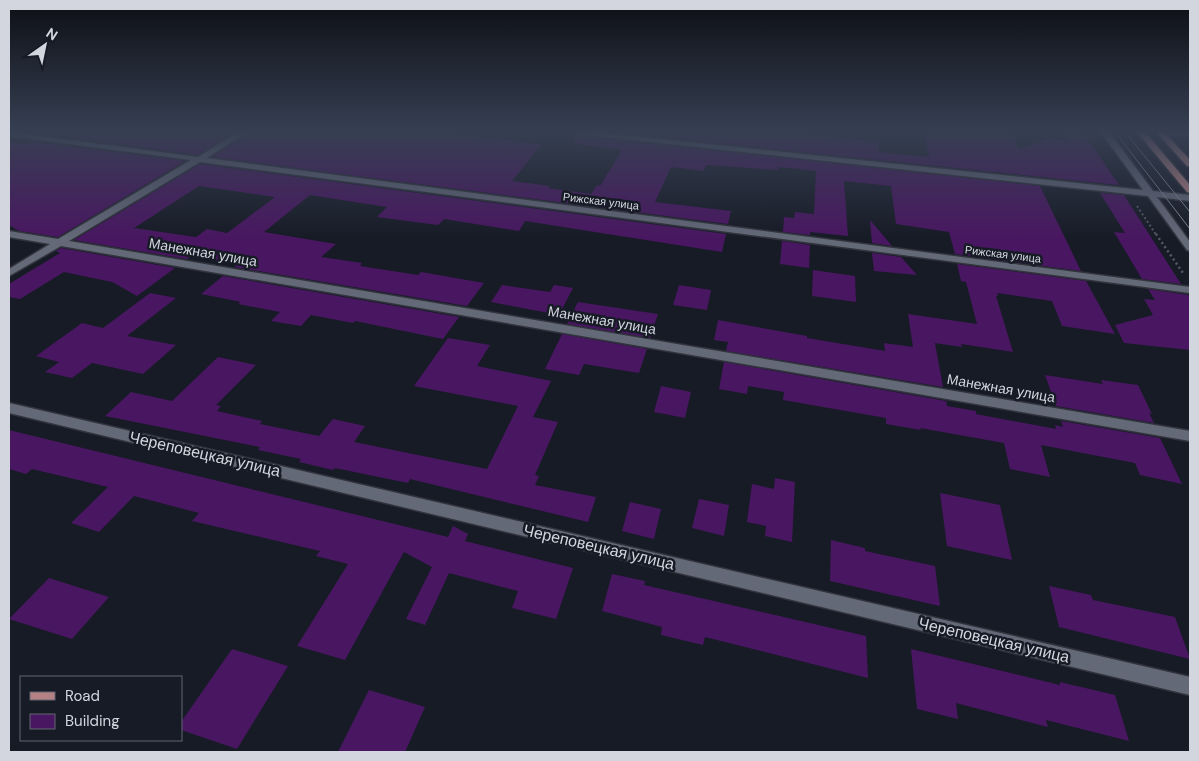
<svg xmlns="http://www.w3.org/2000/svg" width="1199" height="761" viewBox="0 0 1199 761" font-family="'DM Sans',sans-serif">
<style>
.building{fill:#491761;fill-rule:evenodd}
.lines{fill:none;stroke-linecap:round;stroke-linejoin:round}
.minor-casing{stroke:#32343d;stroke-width:3}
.major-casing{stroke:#32343d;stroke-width:3}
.path-far1{stroke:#565963;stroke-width:2;stroke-dasharray:2 2.5;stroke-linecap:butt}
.path{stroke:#565963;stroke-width:2.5;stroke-dasharray:2 3;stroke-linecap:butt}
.minor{fill:#646978;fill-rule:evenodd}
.major{fill:#b48285;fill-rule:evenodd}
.tram{stroke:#868a93;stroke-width:1}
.labels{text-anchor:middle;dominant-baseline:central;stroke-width:5;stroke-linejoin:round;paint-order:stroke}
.far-street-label{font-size:11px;fill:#d3d6de;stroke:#171b26}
.street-label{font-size:14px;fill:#d3d6de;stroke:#171b26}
.near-street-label{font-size:16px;fill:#d3d6de;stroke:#171b26}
</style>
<rect width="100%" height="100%" fill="#171b26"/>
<path class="building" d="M30,132H236L198,155Z
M249,132H457L454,134L542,144L512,181L550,186L548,188L591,194L597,185L600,186L622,150L575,144V135L1040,186L1081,271L955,254L949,232L896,224L891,186L844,181L848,236L810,232V235L783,232L784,217L794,218L795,212L814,214L816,171L779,167L778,170L706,165L704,171L671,167L655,202L731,211L728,224L212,157Z
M609,132H789L879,142V152L929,157L924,132H986L1013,134L1019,149L1049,138L1068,140L1062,132H1083L1119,185Z
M9,141L29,144V141L185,161L58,237L19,231L9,225Z
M200,164L726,234L722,252L525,221L519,231L444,219L438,225L377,217L387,207L310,195L264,232L336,244L321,257L362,263L360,266L418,275L421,272L484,283L467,306L234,267L238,264L191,256L187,259L74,240ZM199,186L275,197L227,233L207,229L196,237L134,228Z
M1100,193L1124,195L1181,284L1142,279L1114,232L1125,233Z
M870,220L892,246L872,243Z
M782,241L810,245L809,268L780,264Z
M61,248L175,268L137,296L112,282L64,272L20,299L9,297V284L60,253L56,251Z
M872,253L901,257L917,275L874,271Z
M957,264L1086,281L1115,334L1062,326L1052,301L997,293L998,296H996L1013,352L961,344L962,347L935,343L943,387L726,351L728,342L714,340L718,320L807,336V338L885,351L884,343L913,347L908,314L977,324L966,282L961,281Z
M813,270L855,276L856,302L812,296Z
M223,276L459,317L443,339L355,321L353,323L311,315L301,326L271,321L280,312L238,304L241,302L201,294Z
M502,285L550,292L554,285L573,288L559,315L491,302Z
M679,285L711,290L707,310L673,305Z
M1148,289L1188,295L1190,298V350L1124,343L1115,325L1153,315L1144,299L1155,300Z
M150,293L176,298L127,336L176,345L143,374L92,363L72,378L45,372L59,362L36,356L82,323L103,328Z
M578,302L658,314L650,338L567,324Z
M562,334L647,349L639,373L584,364L579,375L545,369Z
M448,338L490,345L477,366L551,381L533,417L558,422L535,475L539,476L535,485L596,497L588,522L410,479L408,483L335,468L333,470L299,462L301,459L258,450L260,447L105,416L131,392L172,401L218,357L256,365L216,405L221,406L217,411L262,421L260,424L319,436L333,419L365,426L354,442L487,469L518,406L414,386Z
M724,362L946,401L947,406L976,411V414L1056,429L1055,425L1063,427L1061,421L1160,438L1182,484L1140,475L1135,463L1041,445L1050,477L1010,469L1004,443L920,428L921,430L886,424V418L783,400L784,392L748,386L747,394L719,389Z
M1045,375L1103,384L1101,380L1138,385L1152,414L1149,413L1154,423L1056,406Z
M661,386L691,392L685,418L654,412Z
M9,430L448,537L453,526L468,534L465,541L573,568L556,619L512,608L518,591L449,573L425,625L406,619L432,567L404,552L345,660L297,646L348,564L316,556L320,551L192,521L199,513L134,496L99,532L71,523L108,487L32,469L26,474L9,469Z
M775,478L795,482L792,542L765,536L766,526L747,522L752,484L774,489Z
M940,493L1000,505L1012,560L947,546Z
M699,499L729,505L724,536L692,528Z
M630,502L661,509L654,539L622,531Z
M831,540L865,548V551L935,566L940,606L830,581Z
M612,574L645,581L644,585L866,636L868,678L705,637L703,645L661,635L662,627L602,611Z
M49,578L109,597L72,639L9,619Z
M1049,586L1091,595L1093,600L1175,617L1190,659L1059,627Z
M232,649L288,666L237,749L181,730V722Z
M911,649L1060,685V682L1115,695L1129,741L1046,720L1048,727L956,703L958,719L917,709Z
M369,690L425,707L405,752H338Z"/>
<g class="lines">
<defs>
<path id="minor" d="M9,132L198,157L239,132H247L207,158L1190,287V293L200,162L69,241L1190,431V441L61,246L9,276V269L50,244L9,237V231L58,239L191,160L9,136Z
M573,132H594L1143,190L1101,132H1109L1153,191L1190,195V201L1157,197L1190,242V251L1187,250L1148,196L577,134Z
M1164,132H1190V136L1167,134Z
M9,403L1190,677V695L9,413Z"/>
<path id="major" d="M1137,132H1145L1190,185V193L1187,192Z
M1156,132H1164L1190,160V166H1187Z"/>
</defs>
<use href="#minor" class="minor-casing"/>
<use href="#major" class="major-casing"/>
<path class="path-far1" d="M1137,206L1157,236"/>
<path class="path" d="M1156,234L1183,273"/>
<use href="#minor" class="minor"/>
<use href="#major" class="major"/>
<path class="tram" d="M1115,132L1190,229
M1125,132L1190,212"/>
</g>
<linearGradient id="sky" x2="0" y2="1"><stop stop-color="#0d0f15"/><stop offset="0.55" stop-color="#363f52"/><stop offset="1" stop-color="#363f52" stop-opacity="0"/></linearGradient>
<rect width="1199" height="238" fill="url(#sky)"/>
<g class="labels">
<g class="far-street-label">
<text transform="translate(601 201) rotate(7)">Рижская улица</text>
<text transform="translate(1003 254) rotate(7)">Рижская улица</text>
</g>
<g class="street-label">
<text transform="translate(203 252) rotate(10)">Манежная улица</text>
<text transform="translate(602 320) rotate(10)">Манежная улица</text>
<text transform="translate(1001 388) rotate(10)">Манежная улица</text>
</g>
<g class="near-street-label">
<text transform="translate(205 454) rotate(13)">Череповецкая улица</text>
<text transform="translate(599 547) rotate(13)">Череповецкая улица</text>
<text transform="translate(994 640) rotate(13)">Череповецкая улица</text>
</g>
</g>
<rect width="1199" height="761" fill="none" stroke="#d3d6de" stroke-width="20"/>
<rect x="20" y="676" width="162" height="65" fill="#171b26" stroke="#626670"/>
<rect x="30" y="692" width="25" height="8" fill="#b48285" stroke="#626670"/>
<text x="65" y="701" font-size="15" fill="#d3d6de">Road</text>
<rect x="30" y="714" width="25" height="15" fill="#491761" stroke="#626670"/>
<text x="65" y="726" font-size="15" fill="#d3d6de">Building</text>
<g transform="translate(45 45) rotate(33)" stroke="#171b26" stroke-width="4" paint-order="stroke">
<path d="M0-4L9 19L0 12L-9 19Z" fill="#d3d6de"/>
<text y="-8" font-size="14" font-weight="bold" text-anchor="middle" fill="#d3d6de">N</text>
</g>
</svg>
